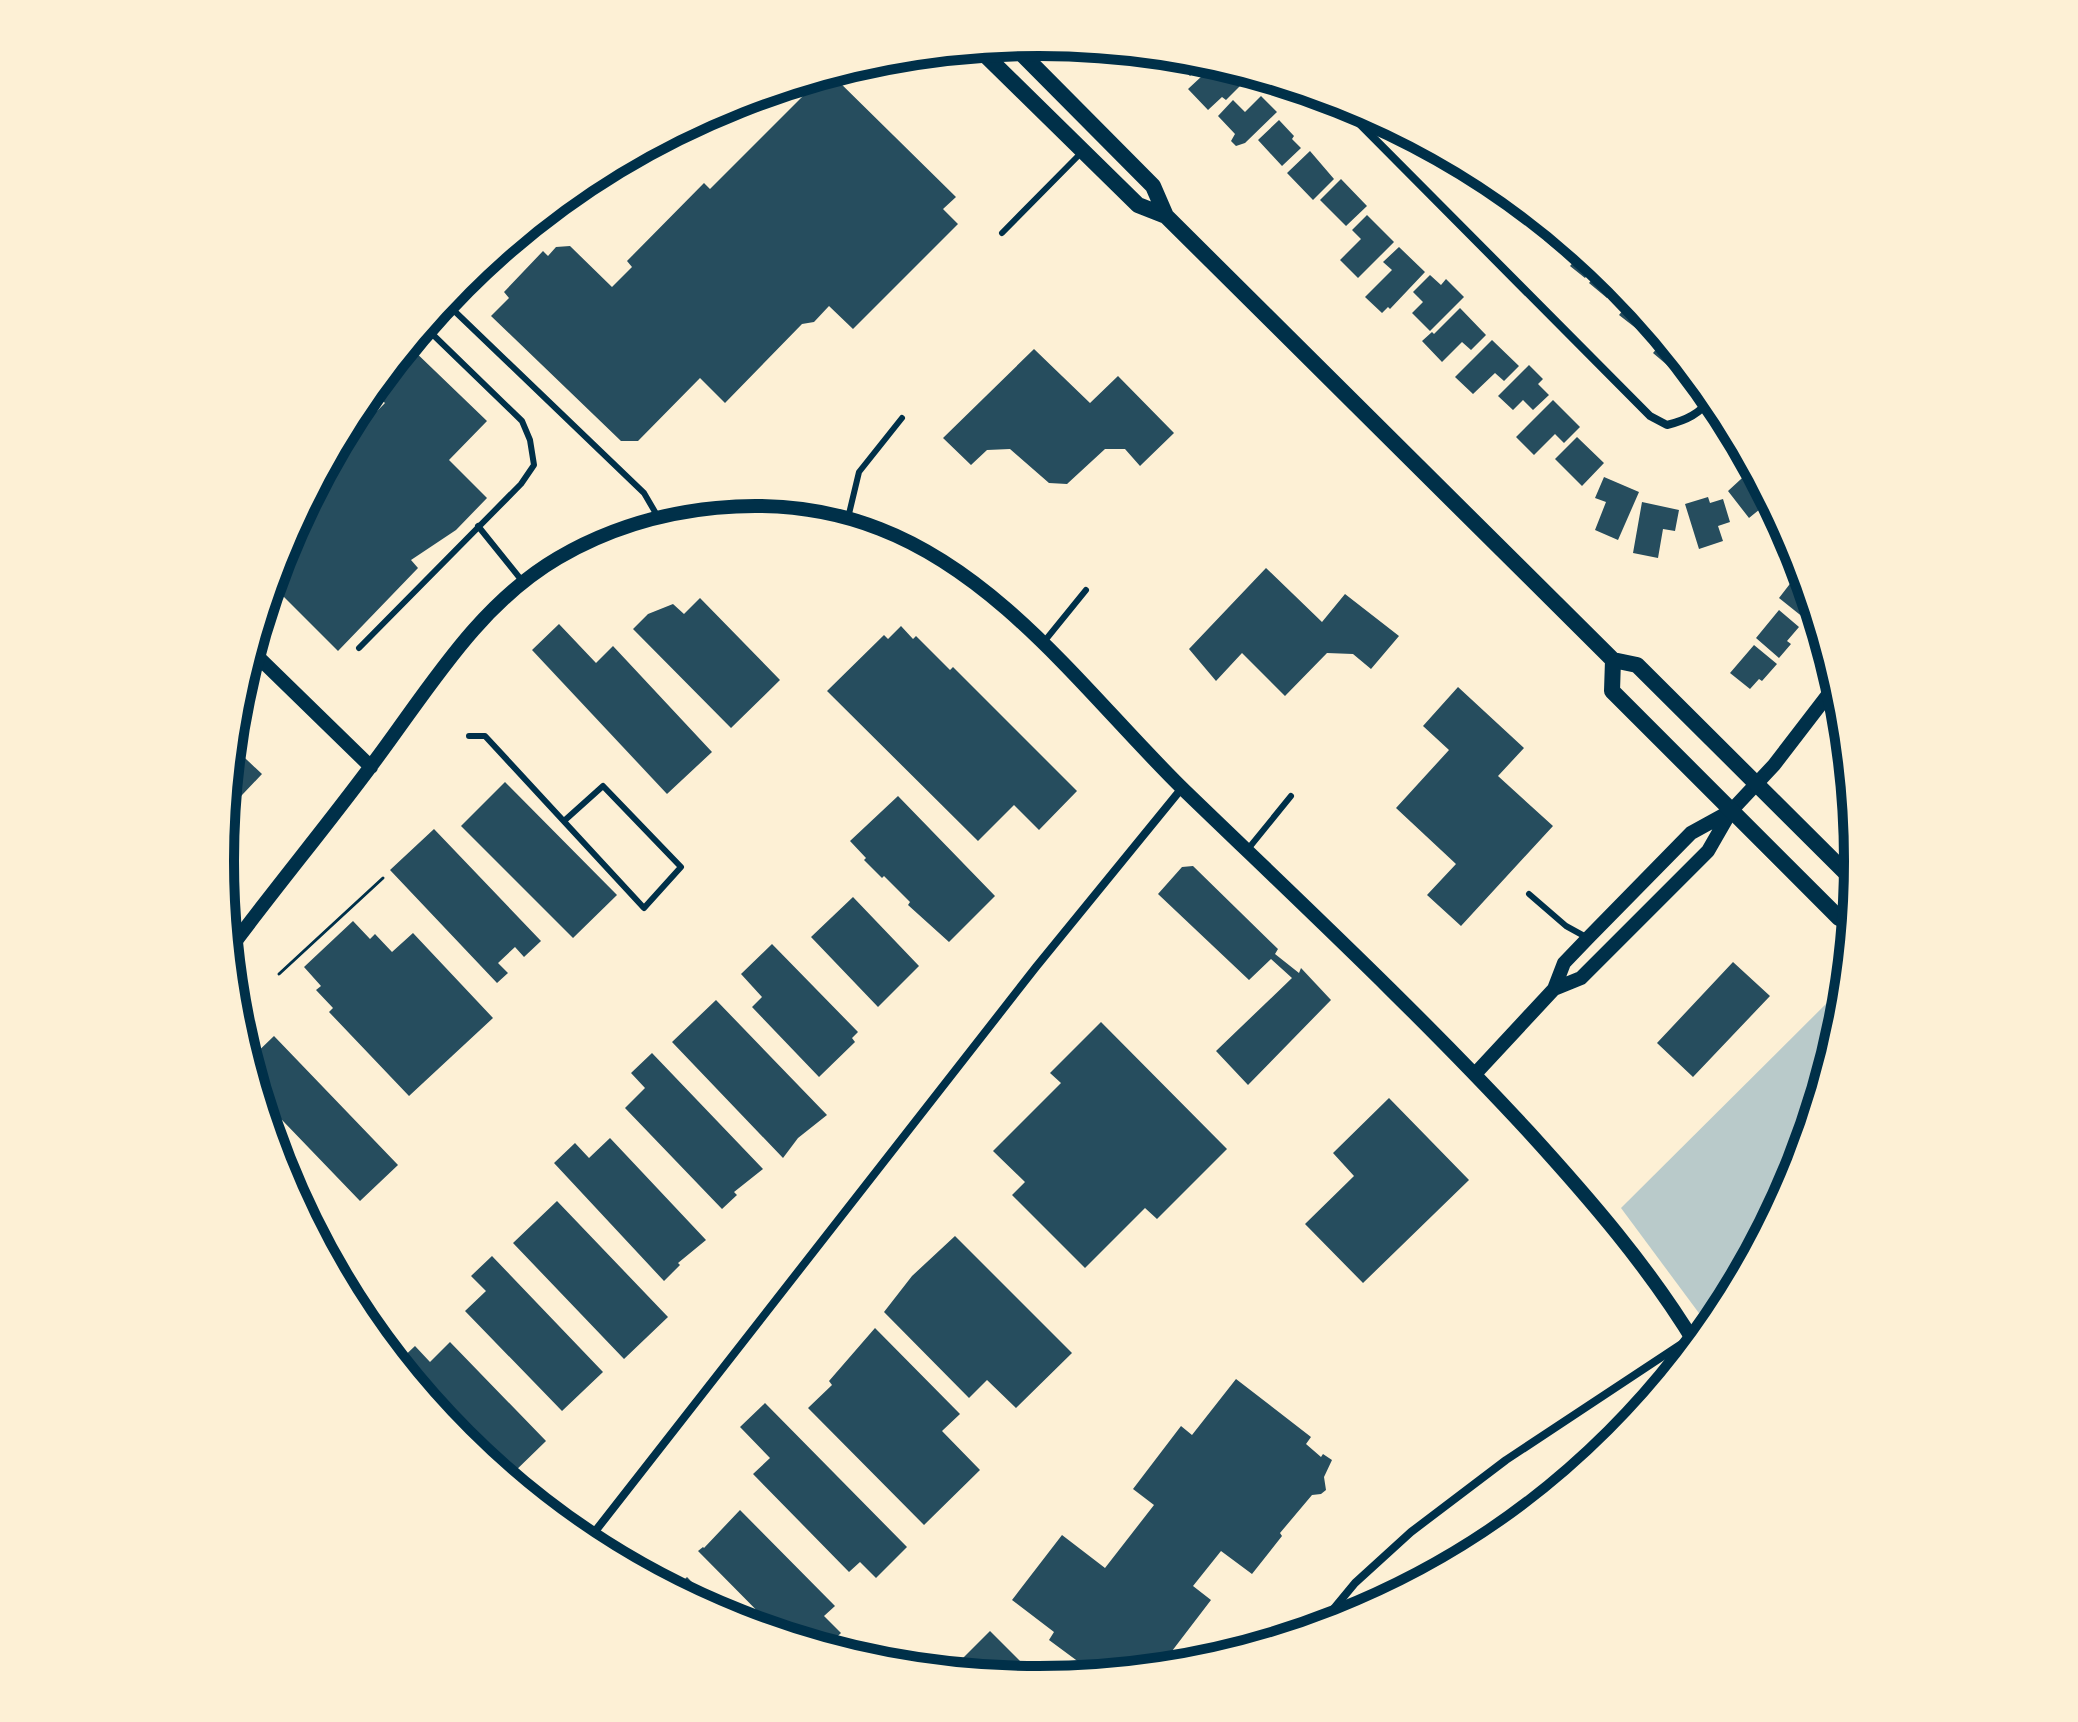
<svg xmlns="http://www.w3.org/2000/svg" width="2078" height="1722" viewBox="0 0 2078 1722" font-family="'Golos Text',sans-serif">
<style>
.green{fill:#b9caca}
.building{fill:#264d5e}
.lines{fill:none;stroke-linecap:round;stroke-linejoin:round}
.path{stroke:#003049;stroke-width:3}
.service{stroke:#003049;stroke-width:6}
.minor{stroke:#003049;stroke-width:8}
.tertiary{stroke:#003049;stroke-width:14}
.secondary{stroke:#003049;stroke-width:16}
.rim{fill:none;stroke:#003049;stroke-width:10}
</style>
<rect width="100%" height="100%" fill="#fdf0d5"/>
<path class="green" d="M1846,984L1842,1021L1795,1175L1720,1316L1710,1328L1621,1208Z"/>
<path class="building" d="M1169,55L1199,58L1207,60L1190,76Z
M1216,63L1225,66L1242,84L1226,100L1222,97L1208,110L1188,89Z
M830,73L956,197L943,209L958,224L853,329L829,306L814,322L802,324L725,403L700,378L638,441H621L491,316L509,298L504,292L543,251L548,256L556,247L570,246L612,287L632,267L627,261L704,183L710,189L824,75Z
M1261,96L1277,112L1245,143L1236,146L1231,141L1235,134L1218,116L1233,100L1245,112Z
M1279,120L1294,136L1292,139L1301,148L1282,166L1258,140Z
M1310,151L1334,179L1313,200L1287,173Z
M1341,179L1367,206L1346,226L1320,200Z
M1534,213L1564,238L1555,249L1544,240L1549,233L1530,218Z
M1367,215L1394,242L1358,278L1340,260L1361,239L1352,230Z
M1567,240L1596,264L1585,278L1570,266L1578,257L1563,244Z
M1399,247L1425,272L1390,309L1388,307L1382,313L1365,297L1392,270L1383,262Z
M1602,268L1627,292L1619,302L1609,295L1607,298L1589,283Z
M1430,275L1441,285L1446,279L1464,297L1430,331L1412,313L1423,302L1413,292Z
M1632,299L1647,317L1637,329L1619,315Z
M1460,308L1486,335L1471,350L1462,342L1442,362L1422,341L1432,332L1434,334Z
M1665,339L1682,360L1673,370L1653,353Z
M1492,340L1519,366L1504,381L1495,373L1473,394L1455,377Z
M408,345L487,421L449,460L487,498L456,530L411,560L418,568L338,651L271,584L283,547L328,461L385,403L371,390Z
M1034,349L1090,403L1118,376L1174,433L1140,466L1125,449H1105L1067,484L1049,483L1010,449L987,450L971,465L943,438Z
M1529,365L1543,379L1538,384L1549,395L1533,410L1523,400L1513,410L1498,396Z
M1553,400L1580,427L1564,443L1555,434L1534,455L1516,437Z
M1577,437L1604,463L1582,486L1555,459Z
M1753,468L1776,511L1772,514L1765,505L1749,518L1728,491Z
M1604,477L1639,492L1618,540L1595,530L1606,502L1595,498Z
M1708,497L1710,503L1723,499L1730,522L1718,526L1723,541L1699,549L1685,504Z
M1642,502L1679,510L1675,531L1663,529L1658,558L1633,553Z
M1266,568L1322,622L1345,594L1399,636L1371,669L1353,654L1327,653L1285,696L1242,653L1216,681L1189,649Z
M1796,576L1807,585L1816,614L1809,622L1779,598Z
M700,598L780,680L731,728L633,629L648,614L673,604L684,614Z
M1779,610L1799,627L1787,641L1791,644L1779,658L1756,638Z
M559,624L596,663L613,646L712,752L667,794L532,650Z
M901,626L913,639L916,636L950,670L953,667L1077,791L1039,830L1014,805L978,841L827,691L884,635L888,639Z
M1754,645L1777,664L1762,681L1759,679L1750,689L1730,673Z
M1458,687L1524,748L1498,776L1553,826L1461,926L1427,895L1456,864L1396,808L1449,750L1423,726Z
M231,745L262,774L225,813L229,770Z
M1848,762L1851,785V790L1836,777Z
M505,782L617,895L573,938L461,826Z
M898,796L995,896L949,942L908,905L910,902L884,876L882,878L864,860L866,858L850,841Z
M434,829L541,941L524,957L515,947L498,963L508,973L497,983L390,870Z
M1193,866L1278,949L1275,954L1299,973L1301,968L1331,1000L1248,1085L1216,1051L1292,978L1271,959L1249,980L1158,894L1182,867Z
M853,897L919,966L878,1007L811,937Z
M353,921L370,939L375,934L392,952L413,933L493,1018L409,1096L329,1012L333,1008L316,990L321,986L304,967Z
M772,944L858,1032L852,1038L855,1042L819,1077L752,1007L762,997L741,974Z
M1733,962L1770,996L1693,1077L1657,1043Z
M716,1000L827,1115L798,1138L783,1158L672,1042Z
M1101,1022L1227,1149L1157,1219L1145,1208L1085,1268L1012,1195L1025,1182L993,1151L1061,1083L1050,1073Z
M274,1036L398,1165L360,1201L258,1095L248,1061Z
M652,1053L763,1169L734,1192L737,1195L722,1209L625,1108L645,1088L631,1073Z
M1389,1098L1469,1180L1363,1283L1305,1224L1354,1176L1333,1153Z
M610,1138L706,1240L678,1263L680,1265L664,1281L554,1163L575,1143L589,1158Z
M557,1201L668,1317L624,1359L513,1243Z
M955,1236L1072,1353L1016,1408L987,1380L969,1398L884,1312L912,1276Z
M492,1256L603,1372L562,1411L465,1311L486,1291L471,1276Z
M875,1328L960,1414L942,1431L980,1470L924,1525L808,1408L832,1385L829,1381Z
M450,1342L546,1441L507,1479L483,1459L434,1409L397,1363L415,1346L430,1362Z
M1236,1379L1311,1437L1306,1444L1321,1457L1323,1454L1332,1460L1324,1477L1326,1490L1321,1494L1312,1495L1280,1533L1282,1536L1252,1574L1221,1551L1193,1586L1211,1600L1159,1668L1095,1674L1049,1640L1054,1632L1012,1600L1062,1535L1105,1568L1154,1505L1133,1489L1181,1426L1192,1435Z
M765,1403L907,1547L876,1578L860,1562L849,1572L753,1474L770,1458L740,1427Z
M740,1510L835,1606L824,1616L841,1633L825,1648L780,1634L698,1551L703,1547L704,1548Z
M687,1577L726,1617V1618L674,1590Z
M990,1631L1039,1680L970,1673L959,1662Z"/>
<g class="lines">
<path class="path" d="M279,974L383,878"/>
<path class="service" d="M1002,233L1081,153
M444,301L644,493L658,517
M848,518L859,472L902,418
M478,526L523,582
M1043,643L1086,590
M359,648L521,484L534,465L530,440L522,421L424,326
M469,736H485L644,908L681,867L603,786L564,821
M1248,849L1291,796
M1529,894L1566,926L1586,937"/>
<path class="minor" d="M1335,99L1650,416L1667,425C1687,420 1699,414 1713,397
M586,1543L1036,967L1182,788
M1317,1629L1355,1583L1411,1532L1506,1460L1692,1337"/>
<path class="tertiary" d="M251,650L371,767
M229,950C275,888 325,828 371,766C427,692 476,606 558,558C652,503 779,489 880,529C1004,577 1091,699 1184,790C1300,902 1418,1012 1528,1131C1589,1198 1649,1267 1696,1345
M1554,989L1581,978L1708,851L1731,811L1774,765L1837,683
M1475,1074L1554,989L1564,963L1588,938L1691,833L1731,811"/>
<path class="secondary" d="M1013,45L1153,186L1166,216L1613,660L1637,665L1856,883
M978,48L1138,205L1166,216
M1613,660L1612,691L1839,918L1852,923"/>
</g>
<path d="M0 0H2078V1722H0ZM234 861a805 805 0 1 1 1610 0a805 805 0 1 1-1610 0Z" fill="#fdf0d5" fill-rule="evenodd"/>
<path class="rim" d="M234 861a805 805 0 1 1 1610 0a805 805 0 1 1-1610 0Z"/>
</svg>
